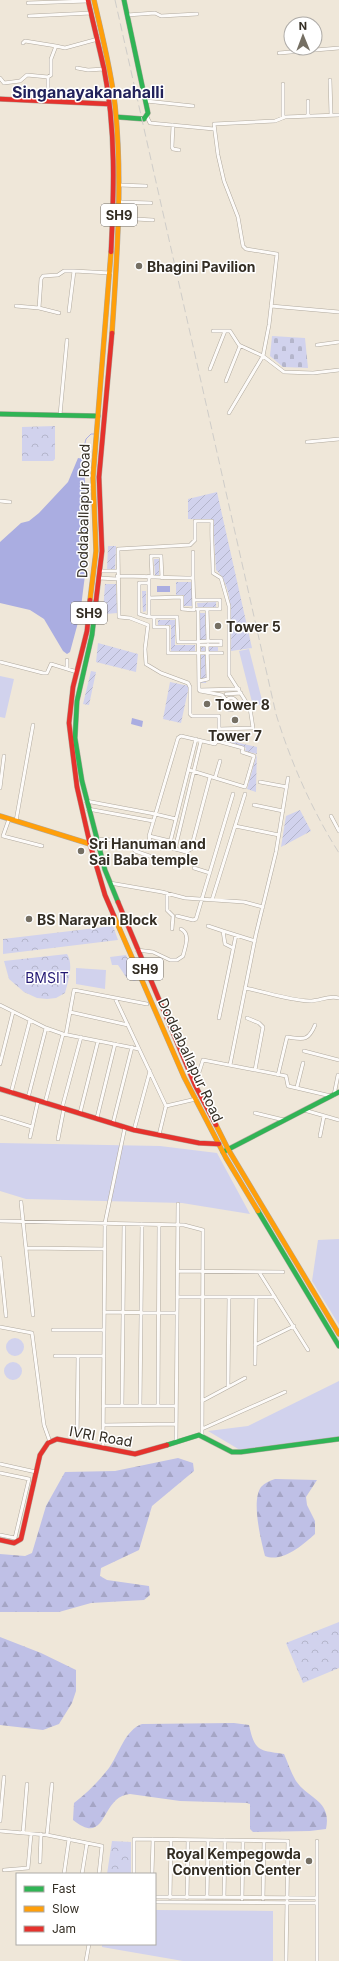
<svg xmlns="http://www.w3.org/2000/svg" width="339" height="1961" viewBox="0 0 339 1961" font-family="Inter,sans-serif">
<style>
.grass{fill:#d1d2ed}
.forest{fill:url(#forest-firs)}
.cemetery{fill:url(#cemetery-stones)}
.park{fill:url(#park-crowns)}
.garden{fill:url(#garden-furrows)}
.water{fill:#aaade1}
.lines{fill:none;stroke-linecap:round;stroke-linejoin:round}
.stream{stroke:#aaade1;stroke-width:1}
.street-casing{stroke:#b0a99e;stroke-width:4}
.fast-casing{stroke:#b0a99e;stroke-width:5.5}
.slow-casing{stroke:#b0a99e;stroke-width:5.5}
.jam-casing{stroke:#b0a99e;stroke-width:5.5}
.street{stroke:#fdfbf9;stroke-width:3}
.fast{stroke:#30b455;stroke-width:4.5}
.slow{stroke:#ff9f0a;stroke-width:4.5}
.jam{stroke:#e5322d;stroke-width:4.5}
.rail{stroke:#cfcdc9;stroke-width:1;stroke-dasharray:8 4;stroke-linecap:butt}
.poi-dot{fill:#756f63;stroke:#fff;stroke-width:1.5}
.labels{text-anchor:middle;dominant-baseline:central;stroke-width:3;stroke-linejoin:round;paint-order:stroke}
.shield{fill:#fff;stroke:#716d66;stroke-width:1}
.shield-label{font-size:13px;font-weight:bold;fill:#342e24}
.poi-label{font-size:14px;font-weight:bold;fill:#342e24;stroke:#fff;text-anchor:start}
.street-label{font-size:14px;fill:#342e24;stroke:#fff}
.park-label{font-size:14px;fill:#241974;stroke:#fff}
.quarter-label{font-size:16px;font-weight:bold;fill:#22225b;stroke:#fff}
</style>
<defs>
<pattern id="forest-firs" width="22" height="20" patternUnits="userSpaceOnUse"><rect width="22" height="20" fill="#bfc0e6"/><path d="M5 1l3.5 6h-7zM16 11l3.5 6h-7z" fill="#a5a5c5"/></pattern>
<pattern id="cemetery-stones" width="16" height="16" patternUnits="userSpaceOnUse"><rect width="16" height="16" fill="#d1d2ed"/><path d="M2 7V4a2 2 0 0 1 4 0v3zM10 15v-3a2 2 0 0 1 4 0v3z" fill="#b4b5cb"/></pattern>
<pattern id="park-crowns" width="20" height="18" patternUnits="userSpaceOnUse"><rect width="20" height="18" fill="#d1d2ed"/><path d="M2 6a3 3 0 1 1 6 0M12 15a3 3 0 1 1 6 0" fill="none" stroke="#b4b5cb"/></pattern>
<pattern id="garden-furrows" width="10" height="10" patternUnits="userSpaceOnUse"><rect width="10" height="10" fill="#d1d2ed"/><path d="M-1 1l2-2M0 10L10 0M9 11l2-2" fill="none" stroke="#b4b5cb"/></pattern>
</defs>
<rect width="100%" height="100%" fill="#efe7d9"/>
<path class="grass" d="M249,649L263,704L253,706L239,651Z
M0,676L14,679L5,718L0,717Z
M76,968L106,970L105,989L76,984Z
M0,1143L160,1146L217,1153L250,1214L182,1203L26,1199L0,1191Z
M339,1239V1325L312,1281L318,1240Z
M6 1347a9 9 0 1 1 18 0a9 9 0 1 1-18 0Z
M4 1371a9 9 0 1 1 18 0a9 9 0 1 1-18 0Z
M339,1381V1437L240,1450L208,1431L248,1426Z
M155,1910L273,1911V1961H183L102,1947V1944H155Z"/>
<path class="forest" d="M178,1458L193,1463L194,1471L152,1506L139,1550L101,1568L100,1576L107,1580L149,1586L150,1595L144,1600L91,1603L59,1612H0V1554L25,1556L32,1553L46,1506L65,1472L115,1471Z
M275,1479L317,1480L306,1497L307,1505L315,1521V1534C303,1545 282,1563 265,1556C261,1540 251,1501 261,1487C265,1483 269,1481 275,1479Z
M0,1637L41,1653L76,1670V1691L72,1703L59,1724L43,1730L0,1725Z
M234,1723L249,1725C255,1752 259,1750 284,1754C288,1763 291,1773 296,1781C308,1799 332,1800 326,1829L310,1831L253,1832L250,1829V1804L247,1803L180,1801L130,1794C100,1796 108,1848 73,1820L74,1803C87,1793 99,1781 109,1768C119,1754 125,1730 142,1724Z"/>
<path class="cemetery" d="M272,336L305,338L308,368L283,367L270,356Z"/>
<path class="park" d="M55,426V459L53,461H22V427Z
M113,926L118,940L3,954V939Z
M67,954C74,965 68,981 65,993L56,998L47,999L37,998L24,992L9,979L4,961Z
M126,955L137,980L134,981L126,977L118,965H112L110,957Z
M339,1622V1668L303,1683L286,1643Z
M112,1841L131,1842V1874H107Z"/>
<path class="garden" d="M217,492L252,648L231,651C231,627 235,587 216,570L213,520L188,519V499Z
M108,546H116L115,571L107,570Z
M154,559H159V575H155Z
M176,582H192V606H184V595H176Z
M105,584H116L117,613L106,614L103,612Z
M142,591H146V611L143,612Z
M216,602V607L198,608L197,603Z
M200,613H205L206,640H200Z
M158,620H175V645H195V651H171V625H158Z
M98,643L138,654L136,672L96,662Z
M218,646V652H201V647Z
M201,655H205L206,683H201Z
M91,671L96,672L89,705L83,704Z
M170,682L189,686L181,723L163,719Z
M221,739L257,747L256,792L247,789L257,754L245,751L246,748Z
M300,810L311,831L281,847L286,816Z"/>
<path class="water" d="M78,458L84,459L88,551L80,615L70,652L67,654L63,651L44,619L30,610L0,603V542L21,523L29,521L39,513L68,482Z
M157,586H170V592H157Z
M132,718L143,721L142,727L131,724Z"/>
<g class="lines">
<path class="stream" d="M81,459L86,439L91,434H95"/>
<defs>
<path id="street" d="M28,3L88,1
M127,15L155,13L161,16L197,14
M29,16L91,13
M23,43L25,41L56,46
M279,53L339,48
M77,68L88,70L104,69
M0,78L4,83L20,81L27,75L48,77
M330,80L331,115
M283,84V118
M50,100L48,90V77L51,75V59L56,46L65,48L98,39
M146,101L193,106
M308,101V116
M339,115L285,117L275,121L214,124L218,155L224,181L238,217L243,246L246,249L277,254L269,325L263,356L284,372L313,373L339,370
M147,117L150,123L214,129
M173,125L172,147L173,149L179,150
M119,185L146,186
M120,202L151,203
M118,218L153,220
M16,306L39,308L59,313
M271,306L339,312
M39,308L41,279L43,276L58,275L64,271H74
M69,311L74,271L110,273
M213,331H230L239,345L263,356L229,413
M317,345L339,342
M210,369L225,331
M226,381L240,346
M60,415L67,340
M307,442L339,439
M0,501L10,502
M195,521H212C211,538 213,555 213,573L221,578L229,606V675L250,708L253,728L219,729V716H192L190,714V687L188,683L161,673L146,664L145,649L148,625L130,618L119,617L118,549L190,545L195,540Z
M193,552V578
M100,571H117
M117,576C143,576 168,578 193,578L194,610L182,609V597L149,598V576
M152,577L151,556H161L162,578
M99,578L117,579
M149,583H139V614L149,617
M149,598V617H177L178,642L221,641V645H199
M194,600H220V609H197
M198,609L199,690L239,689
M207,609L208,642
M154,617V627H168V653H222
M0,662L43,673H47L51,664L77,672
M67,669V660
M199,681L208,679L207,645
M200,691L222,695L226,700
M226,694L241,693
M225 704a6 6 0 1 1 12 0a6 6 0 1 1-12 0Z
M189,770L245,787L254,756L242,752L243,748L217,741L215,744L181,736L178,738L149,836L170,841L171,839L196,739
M215,778L220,761
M260,782L287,787
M0,788L4,756
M86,801L155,814L176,819
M254,805L283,811
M88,809L153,821
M331,816L339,831
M9,819L3,836L42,846
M16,821L33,725
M235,826L279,835
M149,836L150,842L186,852L191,849L210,777
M95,839L112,840L131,844L135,851L158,859
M175,849L201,741
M194,868L210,873
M110,883L162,892L185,898L244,902L263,907
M167,893V910L173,916L172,929
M212,900L245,794
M177,916L193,920L196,919L233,794
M208,926L223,931L225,944L233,948
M223,931L255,941
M137,950L153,952L170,960H177L183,956C185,947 191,934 181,929
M245,988C266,992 288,1000 309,1001C321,1001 328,995 339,998
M115,998L166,1106L159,1135
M0,1005L46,1028L63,1034L139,1049
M70,1012L128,1025
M219,1018L236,935
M247,1018L259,1023L263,1027L255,1070
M66,1034L74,990L147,1004
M304,1051L339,1060
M0,1064L13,1012
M230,1065L256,934L276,852L288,778
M278,1075L287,1037C303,1039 308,1042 315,1025
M195,1085L203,1060L286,1076L288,1086L331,1096
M297,1087L303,1063
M11,1093L30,1020
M334,1095L338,1075
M28,1098L46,1028
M45,1103L63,1034
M166,1106L196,1099
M62,1108L81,1037
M304,1110L339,1120
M80,1113L98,1041
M255,1113L284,1120
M0,1117L32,1127
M97,1118L115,1044
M113,1123L132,1047
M134,1130L150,1071
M320,1136L324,1116
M30,1137L38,1101
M58,1139L64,1108
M21,1202L33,1315
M0,1221L184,1225L203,1230L202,1436
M26,1248L105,1249
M0,1258L6,1316
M178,1271L283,1272
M259,1272L308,1350
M177,1297H275
M104,1312L177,1313
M0,1327L32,1333L44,1425L50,1442
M53,1330H104
M255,1345L294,1326
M55,1356H104
M255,1364L256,1297
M228,1387L229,1297
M202,1401L245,1378
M103,1406H176
M122,1406L124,1224
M140,1406L142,1224
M158,1406L159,1225
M103,1425L176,1424
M202,1429L285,1392
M77,1442L78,1356
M176,1442L178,1204
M103,1447L105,1223L125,1127
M0,1464L36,1472
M0,1473L29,1479L15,1538L0,1535
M0,1821L4,1777
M0,1831L47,1835L52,1784
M23,1833L27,1784
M47,1835L102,1846L99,1874
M40,1862L41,1834
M4,1870L28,1868L31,1834
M64,1874L69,1839
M82,1874L87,1843
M134,1874V1839L288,1841L286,1961
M152,1874L153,1839
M155,1897L317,1898
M170,1898L171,1840
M187,1898L188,1840
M207,1898L208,1840
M224,1898L225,1840
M242,1899L243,1841
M263,1899L264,1841
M155,1902L317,1903
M86,1961L89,1944
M317,1961V1841"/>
<path id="fast" d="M117,117L144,119L148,113L124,0
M0,414L98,416
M96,601L92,635L77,701L75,738L82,781L105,870L118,902
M223,1152L339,1092
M258,1211L339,1346
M167,1445L199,1435L232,1452H241L339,1439"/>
<path id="slow" d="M94,0C102,35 111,69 115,105C123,181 117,257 112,333
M90,600L96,551L93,477L111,252
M0,816L90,844L96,843
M114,916L184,1077L226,1158L258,1211
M216,1125L228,1149L339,1334"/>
<path id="jam" d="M88,0C93,23 99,46 104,69C116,129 114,191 111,252
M0,99L109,104
M90,600L87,631L73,687L69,723L77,787L90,844L105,895L114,916
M96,601L102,551L99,477L112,333
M118,902L195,1085L216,1125
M0,1089L134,1130L199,1143L219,1144
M0,1540L14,1543L21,1539L40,1455L48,1443L57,1439L135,1454L167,1445"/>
</defs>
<use href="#street" class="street-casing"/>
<use href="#fast" class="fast-casing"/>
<use href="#slow" class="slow-casing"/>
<use href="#jam" class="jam-casing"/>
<use href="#street" class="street"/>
<use href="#fast" class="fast"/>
<use href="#slow" class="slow"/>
<use href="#jam" class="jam"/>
<path class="rail" d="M115,0L276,714C291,763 312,810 339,853"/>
</g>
<g class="poi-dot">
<circle cx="139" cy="266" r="4"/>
<circle cx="218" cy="626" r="4"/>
<circle cx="207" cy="704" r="4"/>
<circle cx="235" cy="720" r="4"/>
<circle cx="81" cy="851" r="4"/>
<circle cx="29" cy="919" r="4"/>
<circle cx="309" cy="1861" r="4"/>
</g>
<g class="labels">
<g class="shield">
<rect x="101" y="204" width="36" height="22" rx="3"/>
<rect x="71" y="602" width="36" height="22" rx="3"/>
<rect x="127" y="958" width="36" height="22" rx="3"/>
</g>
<g class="shield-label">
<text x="119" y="215">SH9</text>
<text x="89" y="613">SH9</text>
<text x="145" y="969">SH9</text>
</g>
<g class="poi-label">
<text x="147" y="266">Bhagini Pavilion</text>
<text x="226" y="626">Tower 5</text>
<text x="215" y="704">Tower 8</text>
<text x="235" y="735" text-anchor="middle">Tower 7</text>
<text x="89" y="843">Sri Hanuman and<tspan x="89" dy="16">Sai Baba temple</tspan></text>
<text x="37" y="919">BS Narayan Block</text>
<text x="301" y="1853" text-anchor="end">Royal Kempegowda<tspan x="301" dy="16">Convention Center</tspan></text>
</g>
<g class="street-label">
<text transform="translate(83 511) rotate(-89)">Doddaballapur Road</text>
<text transform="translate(191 1060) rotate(65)">Doddaballapur Road</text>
<text transform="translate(101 1436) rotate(10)">IVRI Road</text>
</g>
<g class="park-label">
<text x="47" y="977">BMSIT</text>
</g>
<g class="quarter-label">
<text x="88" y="92">Singanayakanahalli</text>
</g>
</g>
<rect x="16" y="1873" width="140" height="72" fill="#ffffff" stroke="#aeaba7"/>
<rect x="24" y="1886" width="20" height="6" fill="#30b455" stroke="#aeaba7"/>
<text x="52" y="1893" font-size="12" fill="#342e24">Fast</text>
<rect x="24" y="1906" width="20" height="6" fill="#ff9f0a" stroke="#aeaba7"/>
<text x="52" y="1913" font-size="12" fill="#342e24">Slow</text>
<rect x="24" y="1926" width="20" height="6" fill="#e5322d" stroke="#aeaba7"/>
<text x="52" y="1933" font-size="12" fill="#342e24">Jam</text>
<g transform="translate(303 36) rotate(359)"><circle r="19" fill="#ffffff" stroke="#aeaba7"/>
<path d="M0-3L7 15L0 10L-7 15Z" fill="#756f63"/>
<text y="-6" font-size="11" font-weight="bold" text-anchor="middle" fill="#342e24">N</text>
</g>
</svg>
